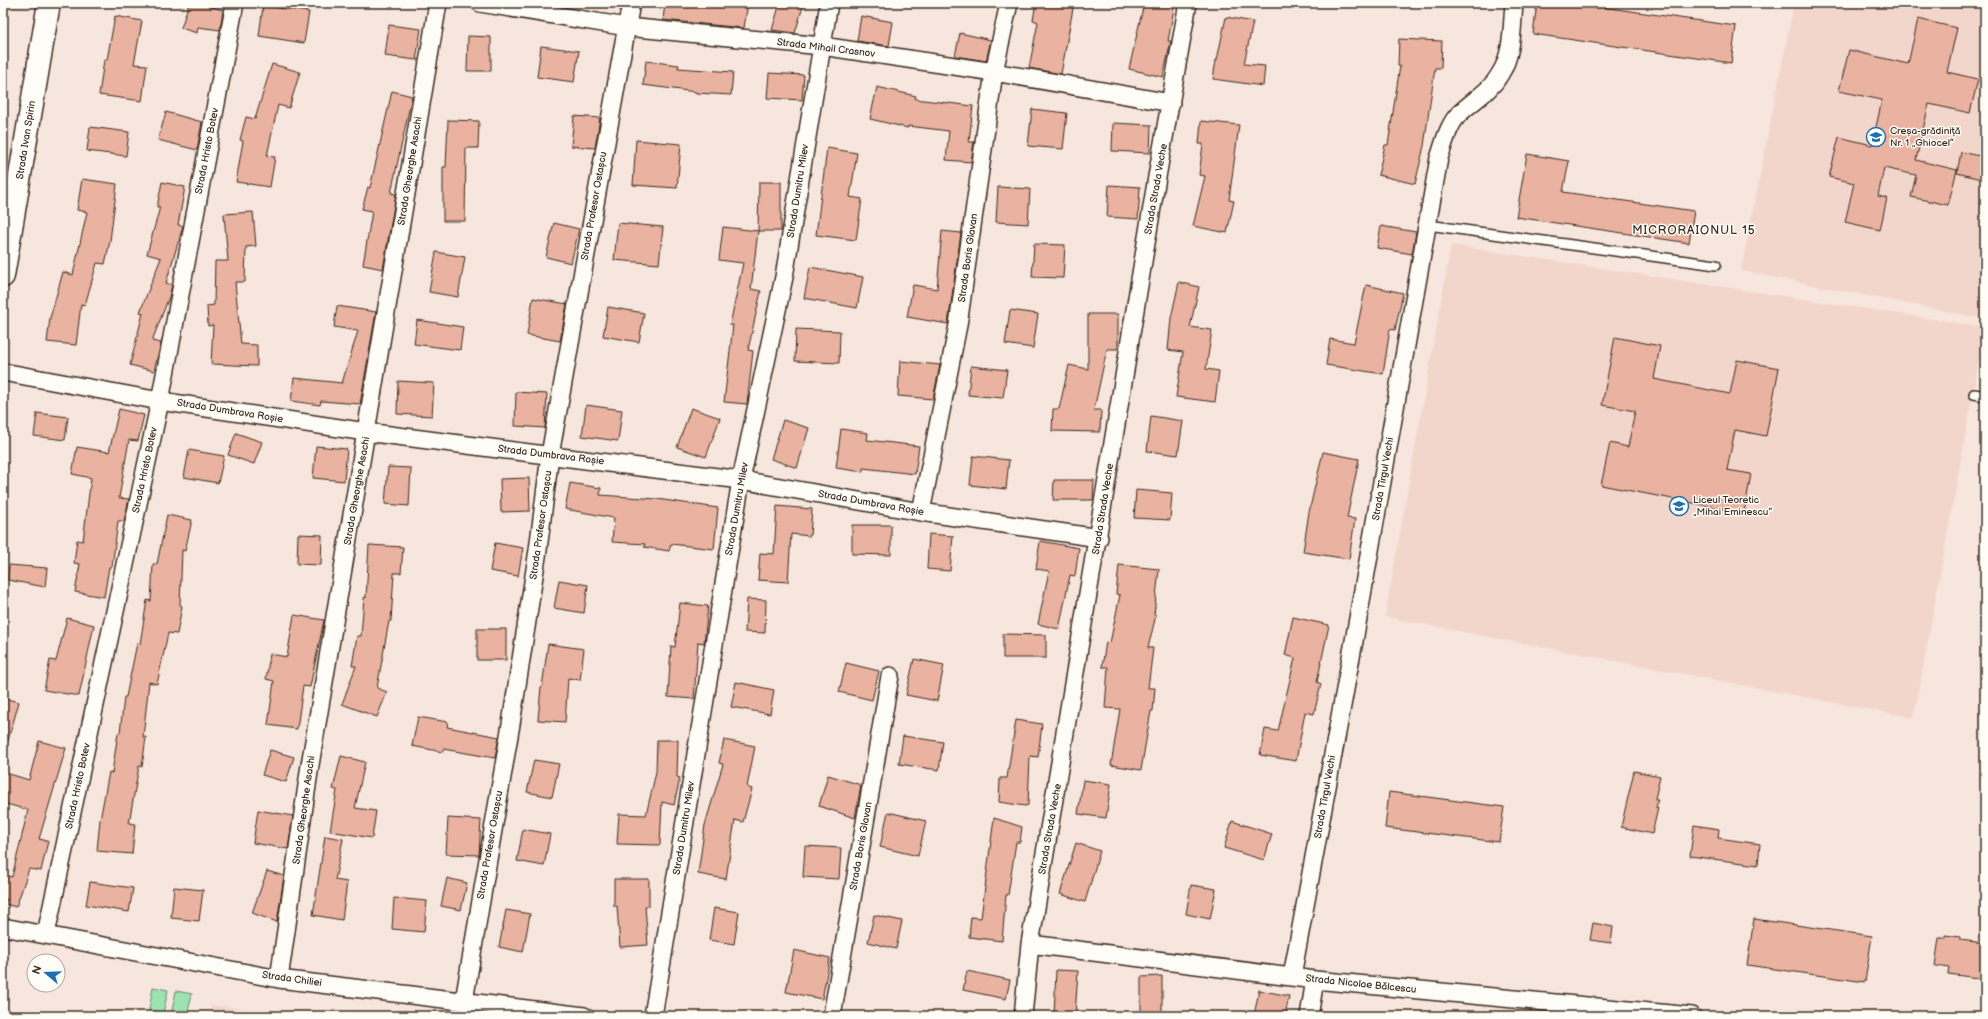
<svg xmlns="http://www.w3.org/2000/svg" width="1988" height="1019" viewBox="0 0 1988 1019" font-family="'Balsamiq Sans',sans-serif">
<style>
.built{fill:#f3d6cb}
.green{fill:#9ce3b1;stroke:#6c8668}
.building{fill:#eab2a0;stroke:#3b2a1e}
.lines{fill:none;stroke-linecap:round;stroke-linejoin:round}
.lane-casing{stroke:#3b2a1e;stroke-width:12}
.street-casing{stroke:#3b2a1e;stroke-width:20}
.secondary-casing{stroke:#3b2a1e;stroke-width:25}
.lane{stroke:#fdfcf7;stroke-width:9}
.street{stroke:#fdfcf7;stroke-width:17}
.secondary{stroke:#fdfcf7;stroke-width:22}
.labels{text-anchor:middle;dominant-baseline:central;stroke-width:3;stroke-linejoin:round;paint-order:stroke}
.street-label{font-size:10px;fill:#3b2a1e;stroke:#fdfcf7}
.poi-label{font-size:10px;fill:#3b2a1e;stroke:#fdfcf7;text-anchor:start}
.quarter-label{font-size:12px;letter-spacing:1px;fill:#3b2a1e;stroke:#fdfcf7}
</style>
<rect width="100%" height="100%" fill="#f7e6dd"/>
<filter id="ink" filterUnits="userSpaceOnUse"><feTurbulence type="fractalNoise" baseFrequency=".025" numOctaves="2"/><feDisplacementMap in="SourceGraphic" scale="8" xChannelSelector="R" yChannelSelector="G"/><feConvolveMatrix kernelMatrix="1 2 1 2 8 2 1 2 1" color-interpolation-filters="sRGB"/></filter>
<g filter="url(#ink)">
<path class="built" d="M1794,3H1985V319L1741,271Z
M1451,245L1985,327L1914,718L1385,617Z
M211,1005L316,1016H209Z"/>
<path class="green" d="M153,987L168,990L163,1013L149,1010Z
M176,991L192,994L187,1016H171Z"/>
<path class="building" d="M189,3H199L223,10L220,30L198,27L197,33L181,28Z
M665,3H748L744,28L663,20Z
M780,3H804L795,33L772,30Z
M1036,3H1074L1061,74L1029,68L1038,22L1033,20Z
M1144,3H1175L1168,41H1171L1163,77L1129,69Z
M1537,3H1574L1736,26L1731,63L1533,34Z
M263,6L309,12L304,43L259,36Z
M115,16L142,21L134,64L147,65L142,101L99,95L104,60H107Z
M861,16L893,22L889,46L857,41Z
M1226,17L1253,22L1244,64L1265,66L1263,86L1213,79L1216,60H1217Z
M1918,19L1957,28L1947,72L1978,79L1970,113L1929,104L1916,160L1957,170L1948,205L1911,197L1916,175L1884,168L1878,196L1887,198L1880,230L1845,222L1854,183L1829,177L1839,137L1872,145L1882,100L1839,91L1849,50L1908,64Z
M389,25L421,29L416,60L385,56Z
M960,33L991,40L986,61L955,56Z
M468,36L491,37V71H467Z
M1399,39L1442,41L1441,68H1435L1424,146L1415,184L1378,175L1385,145H1388L1400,66H1398Z
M541,46L579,51L574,82L537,77Z
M646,61L679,65L678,68L733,72L731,95L696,93V92L643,85Z
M272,64L300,72L289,108L278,105L267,156L275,157L270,187L236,182L243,141L240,140L246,117L255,119Z
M769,73L804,75L802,100L767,98Z
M877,87L916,96L915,99L973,106L969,142H974L971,162L946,160L949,131L908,126V128L870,119Z
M392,91L412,96L391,193L396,194L383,269L363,265L372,211L362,209L368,187L370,188Z
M1032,109L1067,113L1063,149L1028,146Z
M166,112L202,122L197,150L158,140Z
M574,116L600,118L595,148L571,146Z
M448,120L479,121L478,148H466L465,221H443V167H446Z
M1201,121L1239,125L1229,200L1234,201L1227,233L1193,226L1205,176L1199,175L1203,144H1199Z
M1113,123L1151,125L1150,153L1112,151Z
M90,127L129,132L126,156L87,151Z
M636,140L681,144L677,188L633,185Z
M827,148L857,153L850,197L862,199L856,240L816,235Z
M1961,152L1985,157V180L1957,173Z
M1527,154L1569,161L1563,192L1694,211L1689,243L1516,217Z
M82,179L117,184L110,241L105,264L97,263L85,305L81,304L76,345L47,342L50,318L63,272L73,275L87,212L77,210Z
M162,182L185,187L178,225L183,226L166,283L172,285L169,297L152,341L161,343L154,371L130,365L143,313L140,312L161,258L147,254L160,207H157Z
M759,182H781V231H758Z
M1109,185L1140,187L1138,219L1107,217Z
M998,187L1030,189L1028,224L996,222Z
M253,212L256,246L246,247L245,282H235L241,344L257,345V366L211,364L213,325L208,326L207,306L214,305L215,261H228L224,214Z
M554,223L579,229L571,263L546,257Z
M618,223L663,227L659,264L614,260Z
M1381,226L1416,232L1412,254L1377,248Z
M723,227L758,231L751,289L761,291L748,350L753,351L747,404L724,402L733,325H730L743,263L719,260Z
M942,231L961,233L948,324L907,317L913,285L937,289Z
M1034,244L1065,245L1063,278L1032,277Z
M436,252L465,257L458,297L429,292Z
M810,267L863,277L857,308L804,298Z
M1179,282L1199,287L1190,327L1212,330L1206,369L1219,371L1215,402L1176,397L1183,352L1168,350L1171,318Z
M1366,285L1403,293L1395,330L1390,329L1383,374L1326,365L1330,339L1354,343Z
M533,298L567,304L560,341L527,335Z
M337,306L376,312L360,404L321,401L320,405L291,401L294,378L342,383L358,331L334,327Z
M608,307L644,313L639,342L603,336Z
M1010,310L1038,314L1033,348L1005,344Z
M1088,314H1118V349H1107L1094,410H1101L1100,432L1052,431L1053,409H1059L1069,365L1088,369Z
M417,320L463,327L460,350L414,344Z
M796,329L840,331L839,363L795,361Z
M1615,337L1660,346L1654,379L1730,394L1737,360L1779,368L1766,436L1735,430L1727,470L1751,474L1744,513L1601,485L1610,443L1628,447L1635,411L1602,405Z
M900,361L940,365L933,399L898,396Z
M971,366L1007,370L1003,398L968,395Z
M398,381L434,383L432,416L397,414Z
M516,392L547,394L545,428L515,426Z
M586,405L622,410L618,441L582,436Z
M691,408L720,418L706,457L677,447Z
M119,409L144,415L138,441L129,440L119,498L129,499L124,521H118L112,567H109L104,597L75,592L80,564L74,563L77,540L83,541L91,478L72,474L77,447L109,452Z
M37,413L68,417L65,440L34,436Z
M1151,416L1183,421L1178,455L1147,451Z
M783,420L809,428L797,468L771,459Z
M841,429L868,433L867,440L919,446L915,474L863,468V472L836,468Z
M236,433L262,442L254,464L228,455Z
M316,446L347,449L344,481L313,478Z
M189,450L224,456L218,483L184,477Z
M1323,452L1359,459L1347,518L1355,519L1349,559L1303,552L1309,512Z
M973,456L1009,460L1006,489L970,485Z
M388,467L411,468L409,506L385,504Z
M529,478L530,511L501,512L500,479Z
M1054,480H1094L1093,500H1053Z
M570,483L601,488L600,495L657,499L718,508L714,549L671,544L669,551L644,547L645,544L612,542L614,518L565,509Z
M1136,490L1172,493L1170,520L1134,518Z
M777,506L812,509L810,536L791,534L788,582L758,580L760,553L774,554Z
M167,515L192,520L185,551L182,550L180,605L182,606L177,634L168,633L157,684L149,682L143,737H146L142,767L139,766L129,823L135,824L132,854L97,851L100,820L109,772L112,773L118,733H120L124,697H126L137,643L140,644L147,600L151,601L153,564H157Z
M852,525H891V555L852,554Z
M298,534L322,535L321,565L297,564Z
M929,534L953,536L950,571L927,569Z
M1040,541L1079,548L1075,576L1070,575L1059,629L1038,624L1049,571L1036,569Z
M495,543L523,548L518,576L490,571Z
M369,545L403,547L401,573H394L391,621H389L377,688L387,692L377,717L342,704L356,666H352L357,636H361L364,597L366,598Z
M9,565L47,568L45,587L8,580Z
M1119,565L1159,569L1154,615H1156L1148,648H1153L1148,688H1155L1153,711H1151L1141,770L1111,765L1120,709L1105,708L1108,667H1102L1106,642L1110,643L1120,595L1116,594Z
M559,580L588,585L584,613L554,608Z
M747,599L766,600L765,633L745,632Z
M680,603L708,606L704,643L698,642L694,699L668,697L671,646L675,647Z
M294,615L324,620L310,687L303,686L297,729L268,725L274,681L266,679L270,654L287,657Z
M1293,617L1329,625L1317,682L1321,684L1314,714L1305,712L1296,761L1260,755L1265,729L1278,731L1295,658L1285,655Z
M67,618L94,625L79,696L44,690L50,660L56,661Z
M477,629H506V660H477Z
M1003,634L1046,635V658H1003Z
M548,644L584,649L580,680L568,678L565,722L538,720L541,687H542Z
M914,659L944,665L937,701L906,695Z
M846,663L879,671L872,700L839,692Z
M736,682L774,690L770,714L731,707Z
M3,698L19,702L7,744H3Z
M418,717L448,722L447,727L499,737L495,758L443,749V752L412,746Z
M1016,720L1042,724L1038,757L1030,756L1028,805L1025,806L999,802L1000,778H1007Z
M903,736L943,742L939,770L899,764Z
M657,740H678L677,777L680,778L674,805L662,802L660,845L617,844L619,814L646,815L656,772Z
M724,740L755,746L747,787L752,789L743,822L735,820L726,879L698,874L705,825L723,764L719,763Z
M39,741L66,748L39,839L48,841L41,871L29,869L16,907L5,904L7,899L3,897V874L12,877L28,810L3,803V772L29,780Z
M270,750L294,757L286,782L262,775Z
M341,756L365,762L355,808L376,811L372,838L330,831L337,790L333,789Z
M534,760L559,764L552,797L527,792Z
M1634,771L1660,776L1655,799H1658L1656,808H1658L1652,834L1621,827Z
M828,775L861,785L855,818L819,806Z
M1083,780L1111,784L1106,818L1078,814Z
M1389,792L1504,807L1499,842L1385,828Z
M258,810L293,816L288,849L253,843Z
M888,812L926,821L918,856L880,847Z
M448,818L481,820L479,855L446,854Z
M994,818L1022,827L1020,842H1016L1008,895H1006L1002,941L969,937L971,917L981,918Z
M1232,821L1272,834L1264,860L1224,848Z
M1694,825L1719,829L1718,838L1760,844L1758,865L1690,856Z
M523,829L550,834L544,866L517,861Z
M325,836L343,839L335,880L347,882L342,920L313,915Z
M1076,843L1100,851L1085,902L1060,894Z
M805,846L841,848L839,879L803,877Z
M267,871L284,876L277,922L252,913Z
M447,878L467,883L461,910L441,906Z
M614,879H649V906H645L648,945L620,947L617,906H614Z
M90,882L133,888L129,912L86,905Z
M1191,885L1216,889L1210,919L1186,914Z
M174,887L203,890L199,921L171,918Z
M394,898L427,901L424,932L392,929Z
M714,908L739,912L734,944L709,940Z
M506,910L530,914L523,952L499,947Z
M874,915L902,921L896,949L868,942Z
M1754,919L1872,936L1865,982L1747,965Z
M1593,923L1613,927L1611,943L1590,940Z
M1946,935L1960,937V940L1984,943L1985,979L1948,974L1949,968L1935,966L1939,938H1946Z
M794,950L830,958L822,999L786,992Z
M1056,970L1078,971L1075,1016H1054Z
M967,971L1010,980L1006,999L963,990Z
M1162,976V1016H1141V977Z
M1259,990L1289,996L1285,1016H1254Z"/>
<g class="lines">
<defs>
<path id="lane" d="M1428,225L1716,265
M1974,394L1985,396"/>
<path id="street" d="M480,3L627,27L822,46L994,72L1171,103
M3,372L160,401L366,432L741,480L921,512L1099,538
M921,512L958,325L994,72L1009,3
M3,927L279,979L584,1016
M46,934L160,401L235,3
M1030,944L1315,980L1692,1016
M1292,976L1354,641L1439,158C1444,144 1448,125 1459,114C1473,100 1490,92 1500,74C1513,54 1512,26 1514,3
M279,979L310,765L438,3
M464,1001L511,724L538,550L550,455L631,3
M653,1016L741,480L784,277L829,3
M832,1016L890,676
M1023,1016L1030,944L1157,177L1188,3
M1309,1016L1315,980"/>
<path id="secondary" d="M3,276L49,3"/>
</defs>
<use href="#lane" class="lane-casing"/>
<use href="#street" class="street-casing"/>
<use href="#secondary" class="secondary-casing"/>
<use href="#lane" class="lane"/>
<use href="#street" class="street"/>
<use href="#secondary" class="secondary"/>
</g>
</g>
<defs>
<symbol id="school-ring" viewBox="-11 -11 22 22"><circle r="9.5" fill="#fdfcf7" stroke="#1f6fb2" stroke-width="1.5"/><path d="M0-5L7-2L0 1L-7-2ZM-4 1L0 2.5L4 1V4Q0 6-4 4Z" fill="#1f6fb2"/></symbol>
</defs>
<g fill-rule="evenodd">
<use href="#school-ring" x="1865" y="126" width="22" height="22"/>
<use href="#school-ring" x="1668" y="495" width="22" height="22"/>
</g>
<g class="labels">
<g class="street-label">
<text transform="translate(826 48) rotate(7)">Strada Mihail Crasnov</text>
<text transform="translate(26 140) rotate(-81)">Strada Ivan Spirin</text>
<text transform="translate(207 151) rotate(-79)">Strada Hristo Botev</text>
<text transform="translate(410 171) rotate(-81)">Strada Gheorghe Asachi</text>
<text transform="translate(1156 189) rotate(-80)">Strada Strada Veche</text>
<text transform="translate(798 191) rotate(-81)">Strada Dumitru Milev</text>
<text transform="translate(594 206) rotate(-80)">Strada Profesor Ostașcu</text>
<text transform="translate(968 258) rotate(-82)">Strada Boris Glavan</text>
<text transform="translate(230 411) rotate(9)">Strada Dumbrava Roșie</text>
<text transform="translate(551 455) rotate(7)">Strada Dumbrava Roșie</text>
<text transform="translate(145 470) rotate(-78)">Strada Hristo Botev</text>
<text transform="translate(1383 479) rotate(-80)">Strada Tîrgul Vechi</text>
<text transform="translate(357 491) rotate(-80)">Strada Gheorghe Asachi</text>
<text transform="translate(871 503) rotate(10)">Strada Dumbrava Roșie</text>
<text transform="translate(737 509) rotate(-80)">Strada Dumitru Milev</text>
<text transform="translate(1103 509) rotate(-81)">Strada Strada Veche</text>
<text transform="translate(541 525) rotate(-82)">Strada Profesor Ostașcu</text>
<text transform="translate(78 786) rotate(-78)">Strada Hristo Botev</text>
<text transform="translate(1325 797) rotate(-80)">Strada Tîrgul Vechi</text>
<text transform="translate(304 810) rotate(-82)">Strada Gheorghe Asachi</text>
<text transform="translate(684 828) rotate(-81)">Strada Dumitru Milev</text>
<text transform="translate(1050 829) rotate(-80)">Strada Strada Veche</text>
<text transform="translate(490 845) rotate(-80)">Strada Profesor Ostașcu</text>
<text transform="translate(861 846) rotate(-80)">Strada Boris Glavan</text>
<text transform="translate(292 979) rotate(8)">Strada Chiliei</text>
<text transform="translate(1361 984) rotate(6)">Strada Nicolae Bălcescu</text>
</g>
<g class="poi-label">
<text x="1890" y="131">Creșa-grădiniță<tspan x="1890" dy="12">Nr. 1 „Ghiocel”</tspan></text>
<text x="1693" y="500">Liceul Teoretic<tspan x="1693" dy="12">„Mihai Eminescu”</tspan></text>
</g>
<g class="quarter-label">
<text x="1694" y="230">MICRORAIONUL 15</text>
</g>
</g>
<rect width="1988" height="1019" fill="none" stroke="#fdfcf7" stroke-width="16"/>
<rect x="8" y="8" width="1972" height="1003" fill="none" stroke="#3b2a1e" stroke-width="1.5" filter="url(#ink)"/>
<g transform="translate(46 973) rotate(289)"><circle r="19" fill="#fdfcf7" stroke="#afa8a0"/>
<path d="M0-3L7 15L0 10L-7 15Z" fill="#1f6fb2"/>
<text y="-6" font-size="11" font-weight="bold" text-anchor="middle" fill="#3b2a1e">N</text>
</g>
</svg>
